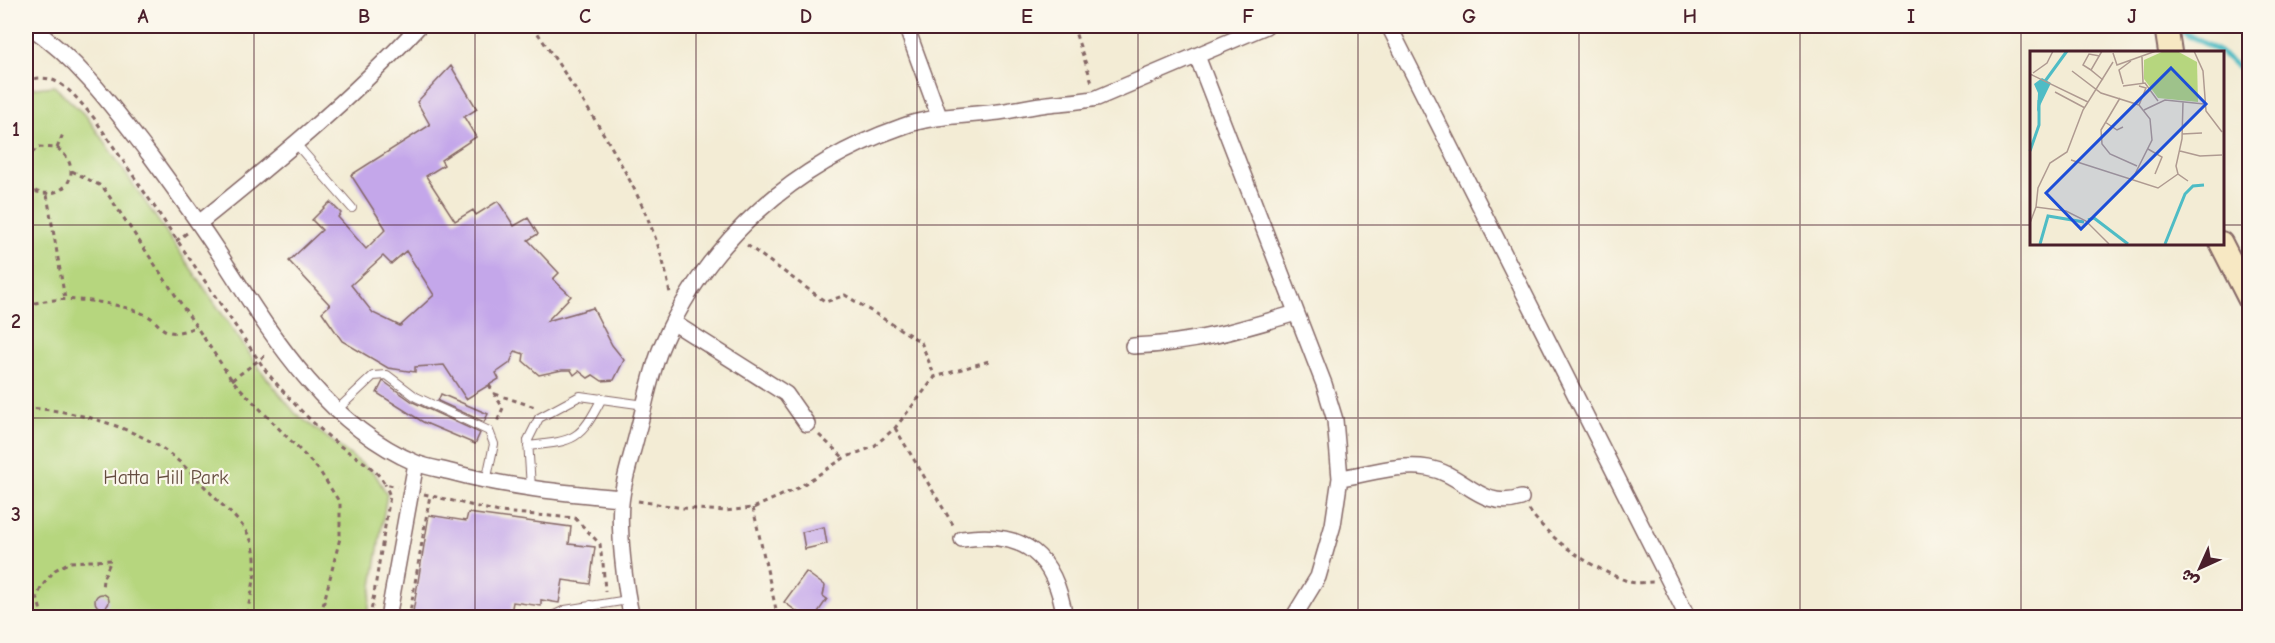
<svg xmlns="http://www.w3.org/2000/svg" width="2275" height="643" viewBox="0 0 2275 643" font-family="'Comic Neue','Playpen Sans Arabic',sans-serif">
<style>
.green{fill:#b6d67e;stroke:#807a54;stroke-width:1.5}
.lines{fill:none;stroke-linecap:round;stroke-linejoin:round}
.stream{stroke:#4ebcc5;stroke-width:5}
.building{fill:#c4a7ea;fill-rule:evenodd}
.lane-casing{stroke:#856766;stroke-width:10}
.street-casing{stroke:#856766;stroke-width:18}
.secondary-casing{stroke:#856766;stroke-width:26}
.path{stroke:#856766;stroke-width:3;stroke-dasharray:4.5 4.5;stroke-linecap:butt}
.lane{stroke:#fff;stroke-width:8}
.street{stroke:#fff;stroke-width:15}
.secondary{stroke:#f7e8c3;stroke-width:22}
.grid{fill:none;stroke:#4a1f2b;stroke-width:1.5;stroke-opacity:0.55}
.labels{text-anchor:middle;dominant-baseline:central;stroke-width:4.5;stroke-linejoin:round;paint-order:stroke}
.park-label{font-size:20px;fill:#654d40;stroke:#fbf7ec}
.inset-river{fill:none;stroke:#4ebcc5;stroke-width:3}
.inset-road{fill:none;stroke:#af9a91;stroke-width:1.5}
.view{fill:#1d4ed8;fill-opacity:0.15;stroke:#1d4ed8;stroke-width:3}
.inset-edge{fill:none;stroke:#4a1f2b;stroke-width:3}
.neatline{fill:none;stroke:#4a1f2b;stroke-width:2}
.grid-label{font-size:20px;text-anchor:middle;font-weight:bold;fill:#4a1f2b}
</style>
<rect width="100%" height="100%" fill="#fbf7ec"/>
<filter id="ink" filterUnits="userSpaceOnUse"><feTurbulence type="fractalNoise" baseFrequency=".0167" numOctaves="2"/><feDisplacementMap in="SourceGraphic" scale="12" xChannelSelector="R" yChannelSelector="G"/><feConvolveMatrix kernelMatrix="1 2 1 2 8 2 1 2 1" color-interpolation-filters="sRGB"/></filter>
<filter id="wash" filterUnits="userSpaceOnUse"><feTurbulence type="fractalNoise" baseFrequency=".008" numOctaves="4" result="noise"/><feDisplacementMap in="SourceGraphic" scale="24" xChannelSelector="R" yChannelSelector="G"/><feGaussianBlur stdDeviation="1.35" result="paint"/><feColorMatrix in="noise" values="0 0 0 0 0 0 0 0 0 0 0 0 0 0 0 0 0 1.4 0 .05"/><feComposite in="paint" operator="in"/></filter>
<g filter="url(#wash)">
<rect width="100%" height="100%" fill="#f3ecd5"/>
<path class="green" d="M54,86L87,117L262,372L295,413L375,474L387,494L367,617H26V89Z"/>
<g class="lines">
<path class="stream" d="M2172,26L2220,52
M2222,54L2250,76"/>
</g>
<g id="blocks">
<path class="building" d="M451,66L477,109L464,117L476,137L441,160L444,165L426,176L455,221L473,210L476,215L498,201L514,226L528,218L538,234L528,240L559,273L553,279L571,296L547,321L593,308L612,345L624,360L614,380L602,381L593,375L588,378L579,371L574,375L571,370H562L539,375L523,361L524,354L515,351L510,363L496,373L499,379L466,399L444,365L415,367V372L388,368L342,341L322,312L330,305L289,261L322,230L312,220L330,202L341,213L338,217L366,249L386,229L351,175L430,125L417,102ZM406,251L434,295L400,326L373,313L351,285L383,256L391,264Z
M383,381L413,402L480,433L475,444L423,422L377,393Z
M441,394L488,414L484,422L438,401Z
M468,513L571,527L569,544L595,547L590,584L563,580L559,603L541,600V606L513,602L510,618H473L448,613L447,618H412L429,515L466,521Z
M824,527L827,544L805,549L802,532Z
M806,572L825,586L823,596L827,599L814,618H806L784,602Z
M95 601a7 7 0 1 1 14 0a7 7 0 1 1-14 0Z"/>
</g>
</g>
<g filter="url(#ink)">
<use href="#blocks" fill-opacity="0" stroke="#856766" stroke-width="1.5"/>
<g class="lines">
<defs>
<path id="lane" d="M297,145L352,208
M337,410L373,376L387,375L416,397L489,431L494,444L486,482
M528,446C575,441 580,441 602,398
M531,488L528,440L539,418L580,396L645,405
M591,605L592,618
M548,618L565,610L628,600"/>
<path id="street" d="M29,26C78,59 113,107 149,154C174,188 199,222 222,258C272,336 326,425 416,463C426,467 439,469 451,472C506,487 564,493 621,498
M906,26L939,116
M1389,26L1688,618
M1197,56L1324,384L1335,420L1340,478L1333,525L1318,577L1293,618
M199,223C276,161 351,99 419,26
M674,323L786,394L807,424
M1133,346C1192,344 1239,330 1296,313
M1340,478C1368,474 1400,463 1428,468C1465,474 1480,511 1521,498
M962,539C1025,530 1055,555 1065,618
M388,618L416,463
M632,618C625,590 617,524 622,496C625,474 633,452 638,430C646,401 651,370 663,343C708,240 795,164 901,127C933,115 965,116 999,112C1015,110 1031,106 1048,104C1065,102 1080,102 1097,98L1266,26"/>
<path id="secondary" d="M2166,26L2170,52
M2221,243L2250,300"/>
</defs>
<use href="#lane" class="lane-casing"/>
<use href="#street" class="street-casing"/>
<use href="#secondary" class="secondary-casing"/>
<path class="path" d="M533,26C584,103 656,201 670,294
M1073,26L1093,85
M26,81C58,69 74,96 94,118L266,371C288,398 309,420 335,442C352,456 373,464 385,484L397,487
M26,146L30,152
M57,148L63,134
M26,159L38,147L57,148C84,167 69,200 37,192L26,181
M72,171L103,187L232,380L319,470L340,503V538L320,618
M47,195L65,299
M176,241L187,233
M747,245L826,302L845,295L921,342L935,377
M26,307C52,292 121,302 148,316C156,320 160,330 170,332C178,334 189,329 197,327
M232,380L267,354
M489,385L503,408L497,422
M495,394L535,407
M26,408C68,409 124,424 160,447C182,461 202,484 220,503C234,516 250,530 254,550C258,571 251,598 245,618
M895,428L955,528
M819,435L844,458
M424,494L499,512L575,518L600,544L602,562
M638,501L683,508L725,511L753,508L798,488L844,458L873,447L895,428L935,377L989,361
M753,508L778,618
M1529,510C1552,542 1593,569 1630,582C1637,584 1646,582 1653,582
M603,563L605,592
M43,618L37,597L42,586L55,570L70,562L111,560L103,579L102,589
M370,618L390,496L385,484
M409,618L430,495"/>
<use href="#lane" class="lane"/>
<use href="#street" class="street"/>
<use href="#secondary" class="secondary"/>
</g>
</g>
<path class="grid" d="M254,26V618M475,26V618M696,26V618M917,26V618M1138,26V618M1358,26V618M1579,26V618M1800,26V618M2021,26V618M26,225H2032M2222,225H2250M26,418H2250"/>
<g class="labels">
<g class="park-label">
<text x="166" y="477">Hatta Hill Park</text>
</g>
</g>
<g transform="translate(2030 51)">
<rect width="194" height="194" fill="#f3ecd5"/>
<path d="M134,0H147L167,11L168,51L128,47L114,28V9Z" fill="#b6d67e"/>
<path d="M12,27L21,32L7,61L8,42L4,33Z" fill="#4ebcc5"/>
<path class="inset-river" d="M13,33L37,0M0,100L9,74V49M58,169L64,167L98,193M10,193L18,165L54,171M135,193L155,143L163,135L174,134"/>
<path class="inset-road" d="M72,0L61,19L73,29M164,0L173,20L176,60L192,81M83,2L87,14L126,0M112,6L113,32M61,19L53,14L59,3L70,5M42,20L71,42L109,54L120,68L122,89L102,129M3,22L17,12L23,0M0,23L58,51M93,33L89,19L101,10M93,35L115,32L128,50M25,41L55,57M90,47L71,79L72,93L80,103L107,115M153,51L152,88L146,115L148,123L158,130M109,54L116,37L109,35M114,59L135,49L174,53M75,71L87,79L93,76M152,83L172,82M118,98L132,106L125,123M150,100L170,105L192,104M41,109L128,137L148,123M6,156L8,137L20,112L37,101L53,59L83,11M0,172L6,156L36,160L56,170L79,193"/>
<path class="view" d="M141,17L176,53L51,178L16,142Z"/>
<rect width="194" height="194" class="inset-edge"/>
</g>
<rect width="2275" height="643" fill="none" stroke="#fbf7ec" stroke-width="66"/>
<g transform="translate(2200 568) rotate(225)" stroke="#fbf7ec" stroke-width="4.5" paint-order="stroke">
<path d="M0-4.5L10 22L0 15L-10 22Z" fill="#4a1f2b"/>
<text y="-9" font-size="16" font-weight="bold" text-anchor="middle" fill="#4a1f2b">ش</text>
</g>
<rect x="33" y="33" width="2209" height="577" class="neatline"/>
<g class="grid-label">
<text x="143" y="23">A</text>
<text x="364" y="23">B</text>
<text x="585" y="23">C</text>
<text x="806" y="23">D</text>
<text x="1027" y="23">E</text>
<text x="1248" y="23">F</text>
<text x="1469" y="23">G</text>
<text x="1690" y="23">H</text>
<text x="1911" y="23">I</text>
<text x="2132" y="23">J</text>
<text x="16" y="136">1</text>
<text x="16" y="328">2</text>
<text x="16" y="521">3</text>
</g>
</svg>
